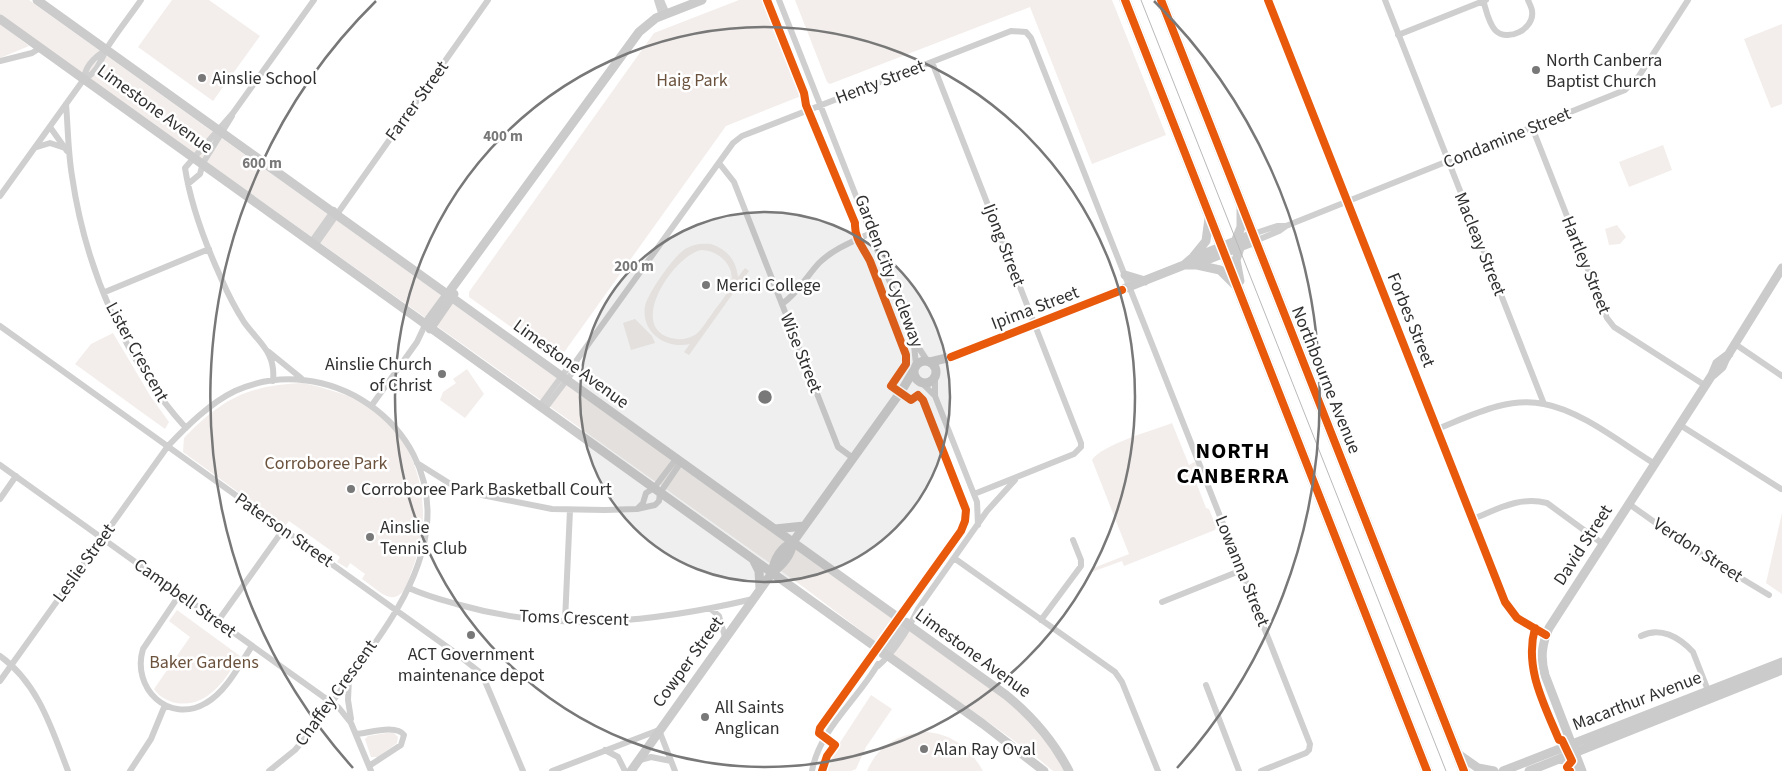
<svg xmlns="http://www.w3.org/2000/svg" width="1782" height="771" viewBox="0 0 1782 771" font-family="'Source Sans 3',sans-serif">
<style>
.green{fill:#f3eeeb;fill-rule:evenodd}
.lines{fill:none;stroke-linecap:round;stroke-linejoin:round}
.street{stroke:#cfcfcf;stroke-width:6}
.secondary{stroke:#cbcbcb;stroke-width:9}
.highway{stroke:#bfbfbf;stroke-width:11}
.tram{stroke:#b9b9b9;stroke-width:1}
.cycleway-casing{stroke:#fff;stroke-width:11}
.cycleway{stroke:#e8590c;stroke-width:8}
.ring{fill:none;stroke:#787878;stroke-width:2.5}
.poi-dot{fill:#787878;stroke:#fff;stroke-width:2}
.labels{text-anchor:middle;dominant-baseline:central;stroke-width:5;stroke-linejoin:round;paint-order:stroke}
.poi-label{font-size:18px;fill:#303030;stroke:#fff;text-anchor:start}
.park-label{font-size:18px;fill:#6b523d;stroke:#fff}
.street-label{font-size:18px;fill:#303030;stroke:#fff}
.district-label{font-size:22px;font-weight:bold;letter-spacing:1px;fill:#000;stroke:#fff}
.centre{fill:#787878;stroke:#fff;stroke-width:2.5}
.ring-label{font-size:15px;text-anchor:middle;font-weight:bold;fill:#787878;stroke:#fff;stroke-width:5;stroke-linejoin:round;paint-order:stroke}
</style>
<rect width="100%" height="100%" fill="#fff"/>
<path class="green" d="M0,0H29L1021,711L1045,734L1066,771H1053L1034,755L876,642L802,586L0,15Z
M172,0H209L260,36L213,101L138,47Z
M739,0H764L801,96L726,126L560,358L556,359L469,297V292L654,33Z
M795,0H1112L1166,135L1092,164L1030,7L830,84L827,82Z
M0,24L29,46L0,58Z
M1782,24V104L1771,108L1744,39Z
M1663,145L1672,170L1629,187L1619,162Z
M1617,225L1626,237L1620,244L1609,245L1605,229Z
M711,244C727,249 736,260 738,277L745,268L749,271L689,355L684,352L690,344C666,349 641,333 645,306C648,293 673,257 685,249C693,244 701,243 711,244ZM701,250C720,250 739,269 729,289C725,298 717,306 712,314C707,320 702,330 695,335C689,338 683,340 677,339C623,333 672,256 701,250Z
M635,319L652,336L655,343L631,350L623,323Z
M113,333L151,397L169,422L165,429L75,364L91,344Z
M467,369L484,394L465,418L440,400L443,392L456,383L453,379Z
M304,383C324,388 344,393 362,403C421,436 436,511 412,570C408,579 406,595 394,597C385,599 370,584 362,579L365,574L350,563L347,568L337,562L340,557L289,521L285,526L183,452L184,438C222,399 248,385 304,383Z
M1172,423L1189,465L1194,462L1198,464L1200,478L1196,482L1206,508L1209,509L1216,526L1215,530L1124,566L1122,561L1089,573L1091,569L1129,554L1092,460C1101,445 1154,430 1172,423Z
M1782,513V594L1766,583Z
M177,610L240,656C225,680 208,708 176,703C168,701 159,697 154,689L190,637L169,621Z
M871,695L892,709L866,747L856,769L851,771H825L826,764Z
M393,732L398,737L397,743L378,757H371L365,739L368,736Z
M927,732C952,734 971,749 983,771H867C878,745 900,733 927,732Z"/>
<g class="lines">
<path class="street" d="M657,0L662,16
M661,0L667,14
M779,0L911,336L928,362
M1268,0L1505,602L1517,618L1546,635
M1385,0L1544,404
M1483,0C1486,9 1488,22 1495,30C1507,43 1535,29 1532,11C1532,8 1529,3 1528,0
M1398,35L1486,0
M0,61L32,53L40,48
M932,62L1081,443V447L1074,454L974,494
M84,79C85,66 96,56 106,50
M66,104C68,128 68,152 72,176C85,266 124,360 186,428
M50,127L67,151
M1532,127L1607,318L1614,327L1706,386
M37,147L50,143L65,148
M719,163L734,182L838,447L853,458
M188,184L200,174L203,163L232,116
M0,196L84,79C97,73 101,60 107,48C117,32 130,16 141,0
M1253,234L1277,226H1286
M312,241L334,210
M1255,241L1279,231L1286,226L1625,90L1639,76L1688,0
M316,244L488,0
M774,281C782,290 789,291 801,287
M105,292L209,249
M782,304C798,293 806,277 819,263C833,249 854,241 871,233
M0,326L457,654L482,674L523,771
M1735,344L1782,376
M914,345L916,365
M269,352L301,378
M935,376V396L977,502L978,525
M273,381C276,352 259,343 244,322C235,308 227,292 221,278C205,243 191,206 185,168L233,113L314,0
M922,383L935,396
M372,405L417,342L425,325
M539,407L567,369L574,364L733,143L742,136L1011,31L1026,32L1031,38L1310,744L1309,750L1306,753L1261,771
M544,410L572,373L574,364
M1680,425L1781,489
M1437,429C1470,416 1508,396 1544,404C1582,411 1622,444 1655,464
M417,463L452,485L482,495L552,509L605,510L637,509L655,505L659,501L660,493L681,462
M0,465L339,708L351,723L371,771
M0,499L16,476
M1629,504L1694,550L1769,595
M638,508L643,503L646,493L654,488L676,459
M1473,519C1498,509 1519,496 1547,503L1603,544
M954,558L1115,672L1122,682L1158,771
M409,588C426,596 442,600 460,605C558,633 655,622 753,599
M180,594L143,649C131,688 169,725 206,703C226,692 240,664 252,646
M1162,602L1242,570
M712,610L719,616L725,637
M1041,620L1081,566V560L1073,540
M218,621L283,530
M565,621L570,510
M1641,636C1660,626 1679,637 1693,652L1709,693
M882,655L907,621
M0,656C38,683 52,729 68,771
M878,666C895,651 908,630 918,609L987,511L1015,480
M349,677L348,700L351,719
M0,681L168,446C187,426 210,403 235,391C326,350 436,423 427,524C421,599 353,669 312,730L295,750L269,771
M1206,685L1239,771
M356,734C369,733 396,724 404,735L401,745L369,766
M605,750L618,757L625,771
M640,760L651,757L671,761
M130,771L151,739L165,705
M552,771L659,730L675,771
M812,771C819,730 858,699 878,664"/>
<path class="secondary" d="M37,0L1006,695C1033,717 1053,740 1069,771
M0,19L983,724L1044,771
M1235,242L1241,227V209
M1193,257L1206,241L1209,218
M1184,265H1194L1255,241
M1197,265L1220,270L1235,285
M1125,275L1145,281
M1240,281L1236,260L1241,245
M425,325L639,32L656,18L702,0
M430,329L454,294
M914 372a11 11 0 1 1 22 0a11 11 0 1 1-22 0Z
M930,362L951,357L1184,265L1191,259L1253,234
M1713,375L1722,367L1725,360L1782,268
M775,529L804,526
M754,561L759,571L760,589
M772,573C774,560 780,548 793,542L902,390L914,370
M1458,754L1478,768L1494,771
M1561,758L1570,763L1577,771
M631,771L772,573C782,565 791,556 793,542
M1503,771L1782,662
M1529,771L1782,670
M1582,771L1545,675C1540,657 1542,644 1549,628L1712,375L1717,363L1729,354"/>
<path class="highway" d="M1125,0L1427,771
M1161,0L1464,771"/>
<path class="tram" d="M1141,0L1446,771"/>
<defs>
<path id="cycleway" d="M767,0L804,93L806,105L855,223C854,238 864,249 870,261L906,355V364L891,386L911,400L918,395L923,400L966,510L965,521L961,531L820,728L819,733L835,745L827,756L822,771
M1125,0L1427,771
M1161,0L1464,771
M1268,0L1505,602L1517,618L1546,635
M951,357L1122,290
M1535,628C1524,668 1544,704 1559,740H1562L1572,761L1567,767L1570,771"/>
</defs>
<use href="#cycleway" class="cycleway-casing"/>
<use href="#cycleway" class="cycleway"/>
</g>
<circle cx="765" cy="397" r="185" fill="#787878" fill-opacity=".12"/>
<g class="ring">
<circle cx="765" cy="397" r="185"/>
<circle cx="765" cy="397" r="370"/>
<path d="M353 768A555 555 0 0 1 376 1M1154 1A555 555 0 0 1 1177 768"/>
</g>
<g class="poi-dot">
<circle cx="1536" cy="70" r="5"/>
<circle cx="202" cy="78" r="5"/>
<circle cx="706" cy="285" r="5"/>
<circle cx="442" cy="374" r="5"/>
<circle cx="351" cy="489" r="5"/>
<circle cx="370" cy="537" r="5"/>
<circle cx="471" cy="635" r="5"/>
<circle cx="705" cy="717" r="5"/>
<circle cx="924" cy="749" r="5"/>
</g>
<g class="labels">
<g class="poi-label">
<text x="1546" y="60">North Canberra<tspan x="1546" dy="21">Baptist Church</tspan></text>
<text x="212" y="78">Ainslie School</text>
<text x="716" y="285">Merici College</text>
<text x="432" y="364" text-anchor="end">Ainslie Church<tspan x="432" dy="21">of Christ</tspan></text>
<text x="361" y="489">Corroboree Park Basketball Court</text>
<text x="380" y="527">Ainslie<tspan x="380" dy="21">Tennis Club</tspan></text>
<text x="471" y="654" text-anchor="middle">ACT Government<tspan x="471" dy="21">maintenance depot</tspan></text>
<text x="715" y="707">All Saints<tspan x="715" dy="21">Anglican</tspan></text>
<text x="934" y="749">Alan Ray Oval</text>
</g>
<g class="park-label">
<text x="692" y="80">Haig Park</text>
<text x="326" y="463">Corroboree Park</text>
<text x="204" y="662">Baker Gardens</text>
</g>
<g class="street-label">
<text transform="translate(880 82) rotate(-21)">Henty Street</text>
<text transform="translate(417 101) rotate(-54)">Farrer Street</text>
<text transform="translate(155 109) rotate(36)">Limestone Avenue</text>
<text transform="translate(1507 138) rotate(-22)">Condamine Street</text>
<text transform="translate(1480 244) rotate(68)">Macleay Street</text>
<text transform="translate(1004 245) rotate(69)">Ijong Street</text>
<text transform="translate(1586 265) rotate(68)">Hartley Street</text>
<text transform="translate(889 271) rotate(69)">Garden City Cycleway</text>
<text transform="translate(1035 308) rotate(-21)">Ipima Street</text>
<text transform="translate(1411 320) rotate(68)">Forbes Street</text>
<text transform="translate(137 352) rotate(61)">Lister Crescent</text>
<text transform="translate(801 353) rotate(68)">Wise Street</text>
<text transform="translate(571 364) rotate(36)">Limestone Avenue</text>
<text transform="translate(1326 380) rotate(68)">Northbourne Avenue</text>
<text transform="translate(284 530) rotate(35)">Paterson Street</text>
<text transform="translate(1583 545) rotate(-57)">David Street</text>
<text transform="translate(1698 550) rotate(33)">Verdon Street</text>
<text transform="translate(84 563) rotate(-54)">Leslie Street</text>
<text transform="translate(1242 571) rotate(68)">Lowanna Street</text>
<text transform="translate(185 598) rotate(36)">Campbell Street</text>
<text transform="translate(574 618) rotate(2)">Toms Crescent</text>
<text transform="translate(973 653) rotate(36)">Limestone Avenue</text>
<text transform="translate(688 662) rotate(-54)">Cowper Street</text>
<text transform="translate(336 693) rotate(-54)">Chaffey Crescent</text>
<text transform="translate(1637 701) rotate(-21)">Macarthur Avenue</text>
</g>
<g class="district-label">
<text x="1233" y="451">NORTH<tspan x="1233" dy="25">CANBERRA</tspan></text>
</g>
</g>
<circle cx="765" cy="397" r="8" class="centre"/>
<g class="ring-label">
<text x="503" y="141">400 m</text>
<text x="262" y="168">600 m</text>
<text x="634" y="271">200 m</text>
</g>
</svg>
